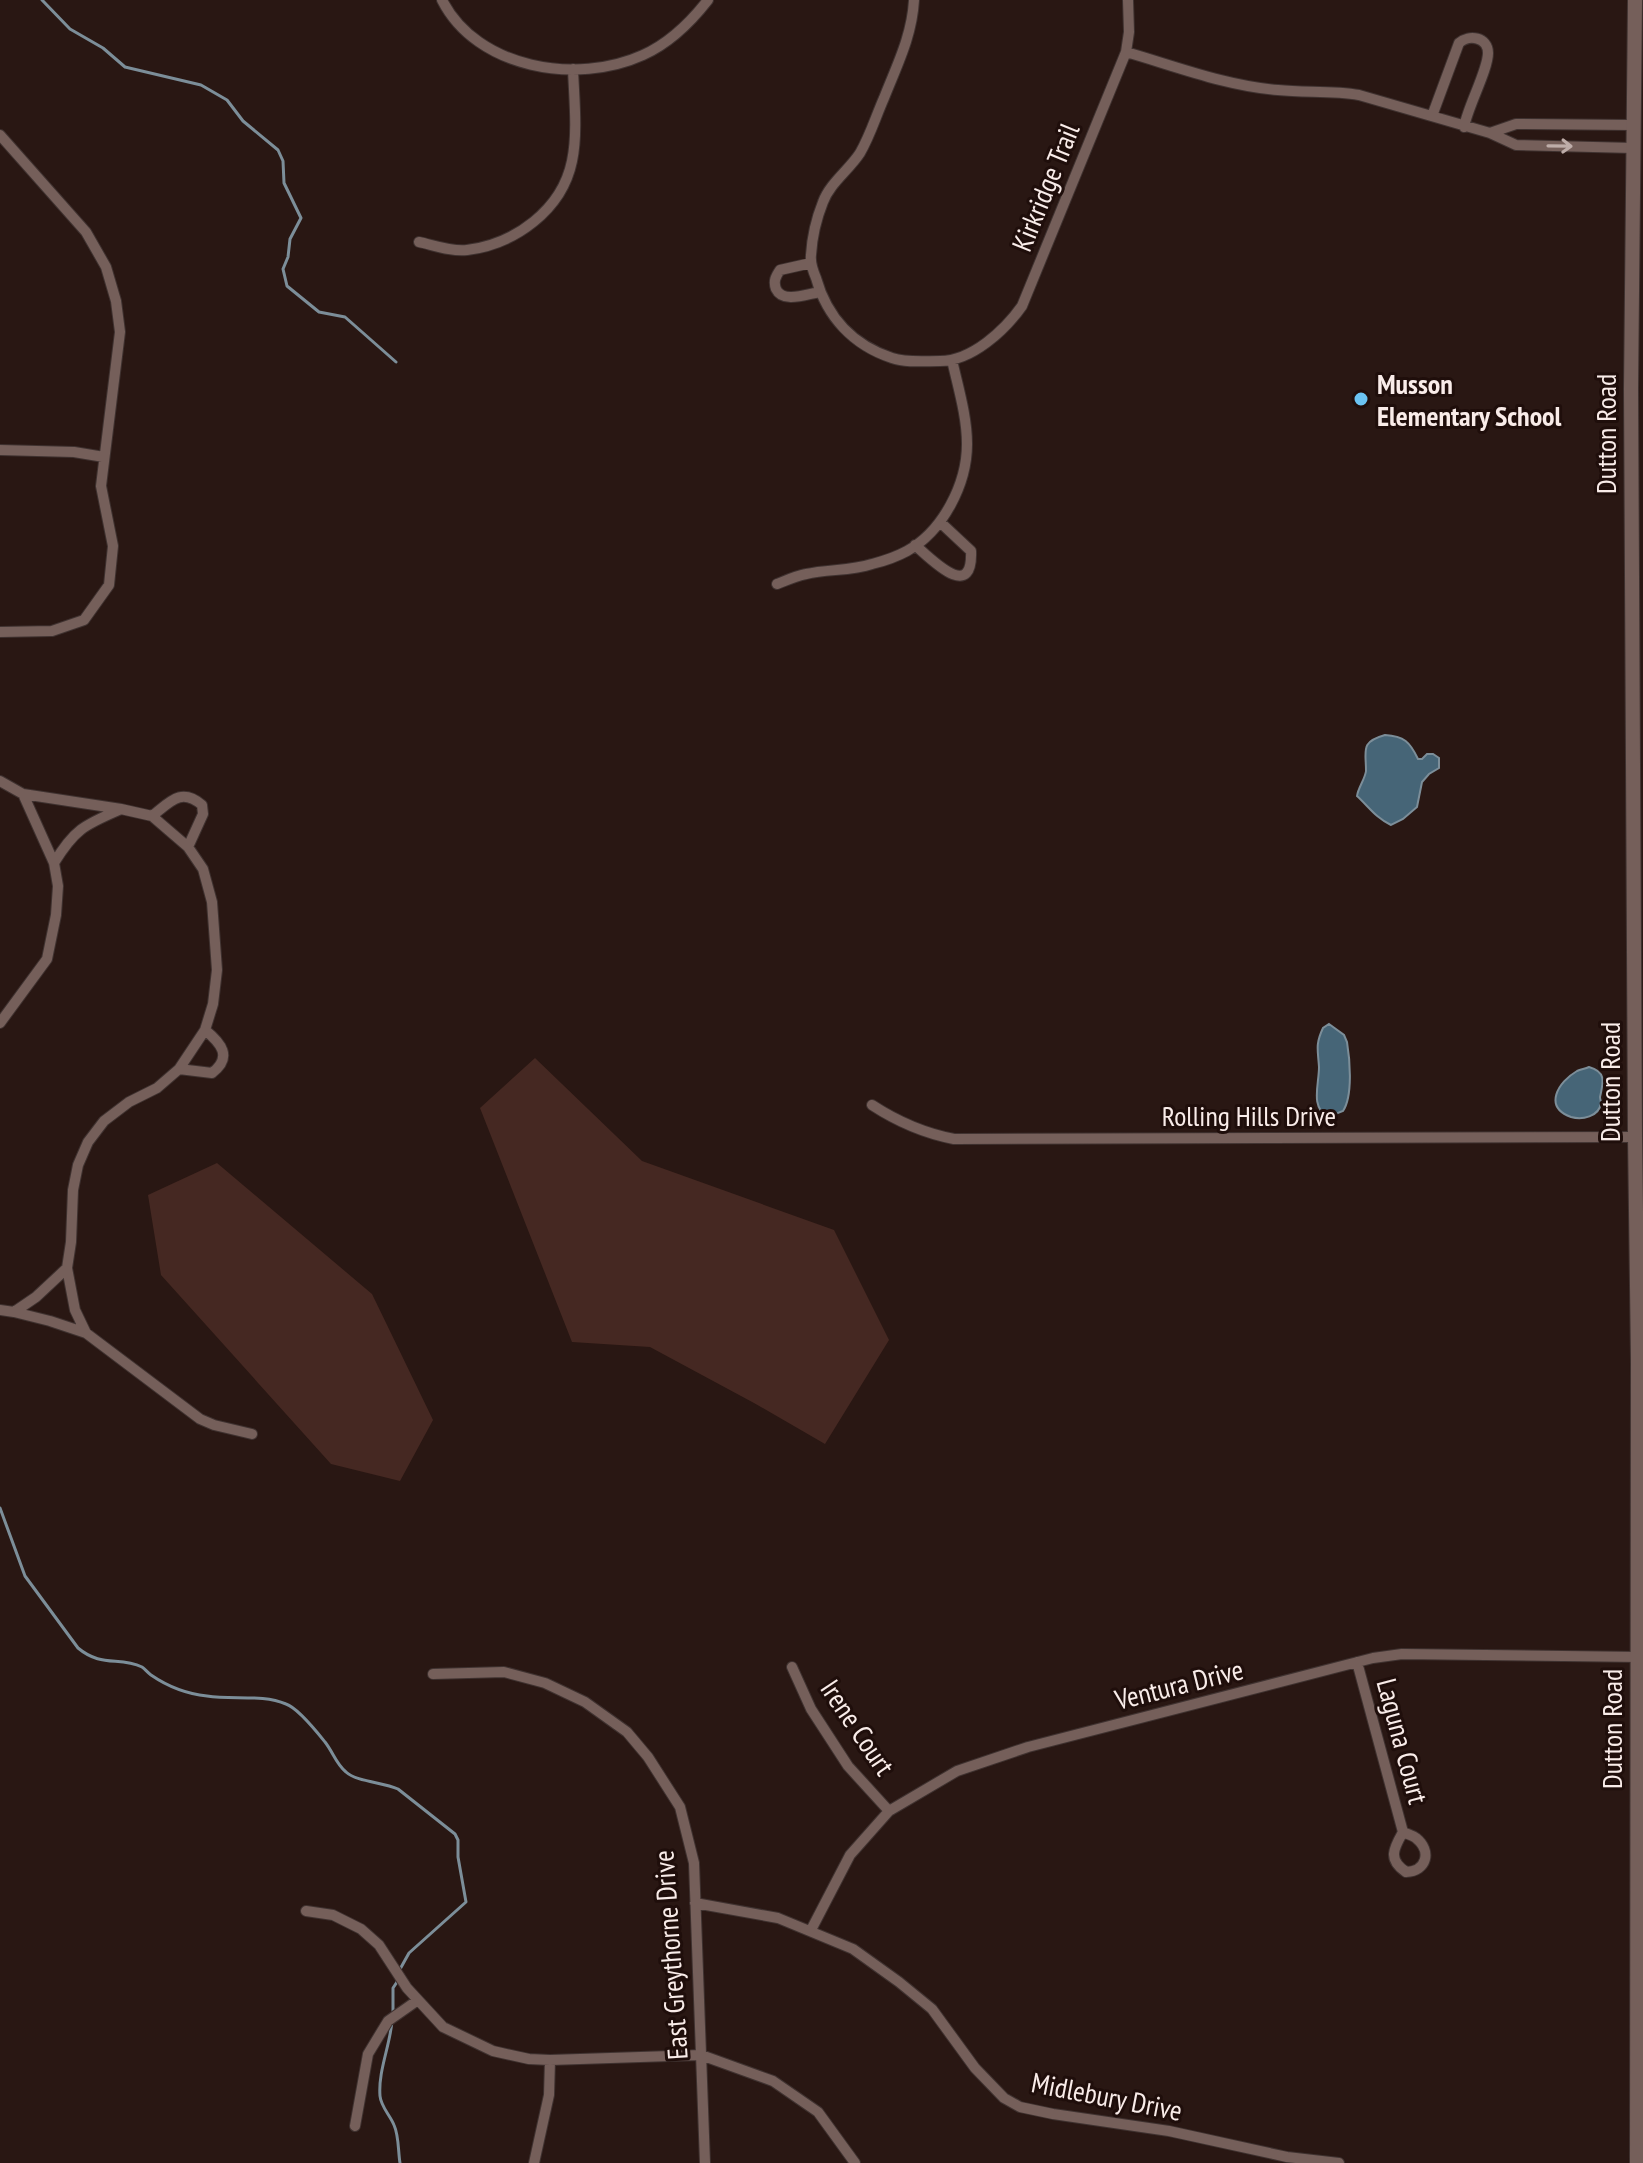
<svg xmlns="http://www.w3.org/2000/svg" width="1643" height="2163" viewBox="0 0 1643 2163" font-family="'PT Sans Narrow',sans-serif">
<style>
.green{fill:#452822}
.water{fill:#466577;stroke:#7c8e99;stroke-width:2}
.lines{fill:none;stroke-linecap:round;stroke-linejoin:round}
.stream{stroke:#7c8e99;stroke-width:3}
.street-casing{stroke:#3f3230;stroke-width:12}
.secondary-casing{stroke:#3f3230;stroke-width:16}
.street{stroke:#755f5a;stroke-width:10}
.secondary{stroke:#755f5a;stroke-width:14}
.oneway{stroke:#beada9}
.poi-dot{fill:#6bc3f2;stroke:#1f0e0b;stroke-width:3}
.labels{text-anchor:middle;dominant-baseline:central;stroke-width:6;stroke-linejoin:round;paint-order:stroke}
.street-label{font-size:28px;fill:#f9ece9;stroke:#1f0e0b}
.poi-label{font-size:28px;font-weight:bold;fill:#f9ece9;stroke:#1f0e0b;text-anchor:start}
</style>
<rect width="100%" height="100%" fill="#291713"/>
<path class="green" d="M535,1058L642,1161L834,1230L889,1340L825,1444L754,1403L650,1347L572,1342L480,1108Z
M217,1163L372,1294L433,1420L400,1481L331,1464L161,1275L148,1195Z"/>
<path class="water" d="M1385,735C1404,736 1410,742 1418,759H1422L1427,754H1433L1439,758V768L1429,774L1422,782L1417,807L1403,819L1391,825C1376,818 1369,807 1357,796C1358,788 1365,779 1366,771C1366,750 1360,742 1385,735Z
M1329,1024L1344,1035L1347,1042C1350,1060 1353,1096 1343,1111L1328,1117C1310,1107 1319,1085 1319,1067C1318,1050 1315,1045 1323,1028Z
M1589,1067C1607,1072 1603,1083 1600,1097C1600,1099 1601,1101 1601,1103C1599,1117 1582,1120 1571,1117C1543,1107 1558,1082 1577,1071C1581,1069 1585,1069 1589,1067Z"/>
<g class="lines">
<path class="stream" d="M42,0L70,29L103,48L125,67L201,85L227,100L243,121L278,150L283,161L284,183L301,218L290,239L288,257L283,269L287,286L319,312L345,317L396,362
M0,1508L25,1576L78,1648C102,1668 119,1656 142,1667C145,1669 147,1672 151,1675C167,1686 188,1694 207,1696C233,1700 262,1694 286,1704C298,1708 317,1732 325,1742C333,1752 336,1764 346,1772C357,1782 383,1782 398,1789L455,1834L458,1840V1857L466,1902L409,1953L399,1971
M393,2013V1988L397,1982V1978
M392,2021C390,2046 378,2071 380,2096C381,2107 390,2115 394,2125C399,2136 398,2151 400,2163"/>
<defs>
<path id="street" d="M442,0C477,69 577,85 643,55C670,43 690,23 708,0
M914,0C912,36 897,65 884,98C876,116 870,136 860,153C849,170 830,183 823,202C817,217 812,238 811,255C810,263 813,271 816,278C827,317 853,345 892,358C906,363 925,361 940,361C972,361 1005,330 1022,306L1126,52L1129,32L1128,0
M1126,52C1175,66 1226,86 1278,90C1305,93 1332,90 1359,95L1490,133L1516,145L1633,148
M1432,116L1459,43C1469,34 1488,37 1488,53C1488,70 1468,106 1464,127
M1490,133L1516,124L1633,125
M0,135L86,232L106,267L116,301L120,332L101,486L113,546L109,585L84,620L52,631L0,632
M419,242C433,245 452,252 467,250C515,244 562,210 572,161C578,133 574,97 573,69
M811,263L780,270C776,276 773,281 776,289C783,304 807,294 820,292
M0,450L74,452L104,457
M915,545C931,559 973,603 971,551L940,522
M777,584C787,580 796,576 806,574C828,569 851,571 872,564C884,561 896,557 907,551C943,531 967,484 967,444C967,416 958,387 952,360
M0,781L23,794L54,863L58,886L56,915L47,959L0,1023
M23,794L121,809L152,816L188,847L203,869L212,902L217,970L213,1004L205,1030L179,1069L157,1088L129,1102L104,1121L88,1142L78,1165L73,1190L71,1242L67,1268L75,1310L86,1333
M152,816C170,802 181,787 202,805L203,814L188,847
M54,863C74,830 84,825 119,810
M179,1069L212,1073C233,1057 221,1043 205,1030
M872,1105C898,1122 923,1133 954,1139L1635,1137
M0,1310L14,1312L50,1321L86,1333L200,1419L214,1425L252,1434
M14,1312L36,1297L67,1268
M1357,1662L1403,1832C1394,1848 1387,1859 1406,1872C1427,1871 1432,1851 1416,1838C1412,1835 1407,1834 1403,1832
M792,1667L811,1709L848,1766L889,1811
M433,1674L504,1672L545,1683L585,1702L627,1732L648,1757L680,1807L694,1863L705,2163
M695,1903L778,1918L853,1949L899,1982L932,2009L975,2068L1004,2098L1020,2107L1053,2114L1169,2131L1287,2157L1339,2163
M306,1911L333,1915L361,1929L379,1945L407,1988L443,2027L493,2051L529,2059L550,2060L701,2055L773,2081L818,2112L855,2163
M811,1930L850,1855L889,1811L957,1771L1028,1747L1373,1658L1402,1654L1641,1657
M355,2126L368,2054L388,2021L418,2000
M534,2163L549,2095L550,2060"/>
<path id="secondary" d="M1635,0L1631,389L1635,1137L1638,1360L1637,2163"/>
</defs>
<use href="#street" class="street-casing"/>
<use href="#secondary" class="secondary-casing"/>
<use href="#street" class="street"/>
<use href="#secondary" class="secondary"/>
</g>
<defs><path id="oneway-shaft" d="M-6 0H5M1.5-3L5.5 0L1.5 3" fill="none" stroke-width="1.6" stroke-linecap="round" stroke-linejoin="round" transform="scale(2)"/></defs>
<use class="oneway" href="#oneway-shaft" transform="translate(1560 146) rotate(1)"/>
<circle class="poi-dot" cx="1361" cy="399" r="8"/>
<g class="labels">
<g class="street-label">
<text transform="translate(1045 187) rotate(-68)">Kirkridge Trail</text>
<text transform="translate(1605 434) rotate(-90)">Dutton Road</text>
<text transform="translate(1609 1082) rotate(-90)">Dutton Road</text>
<text x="1249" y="1115">Rolling Hills Drive</text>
<text transform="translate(1179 1684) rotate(-14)">Ventura Drive</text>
<text transform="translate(858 1727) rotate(56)">Irene Court</text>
<text transform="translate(1611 1729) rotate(-90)">Dutton Road</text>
<text transform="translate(1403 1741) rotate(75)">Laguna Court</text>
<text transform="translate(670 1955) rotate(-94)">East Greythorne Drive</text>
<text transform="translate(1107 2096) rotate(11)">Midlebury Drive</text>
</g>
<g class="poi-label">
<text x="1377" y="383">Musson<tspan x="1377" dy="32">Elementary School</tspan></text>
</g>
</g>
</svg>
